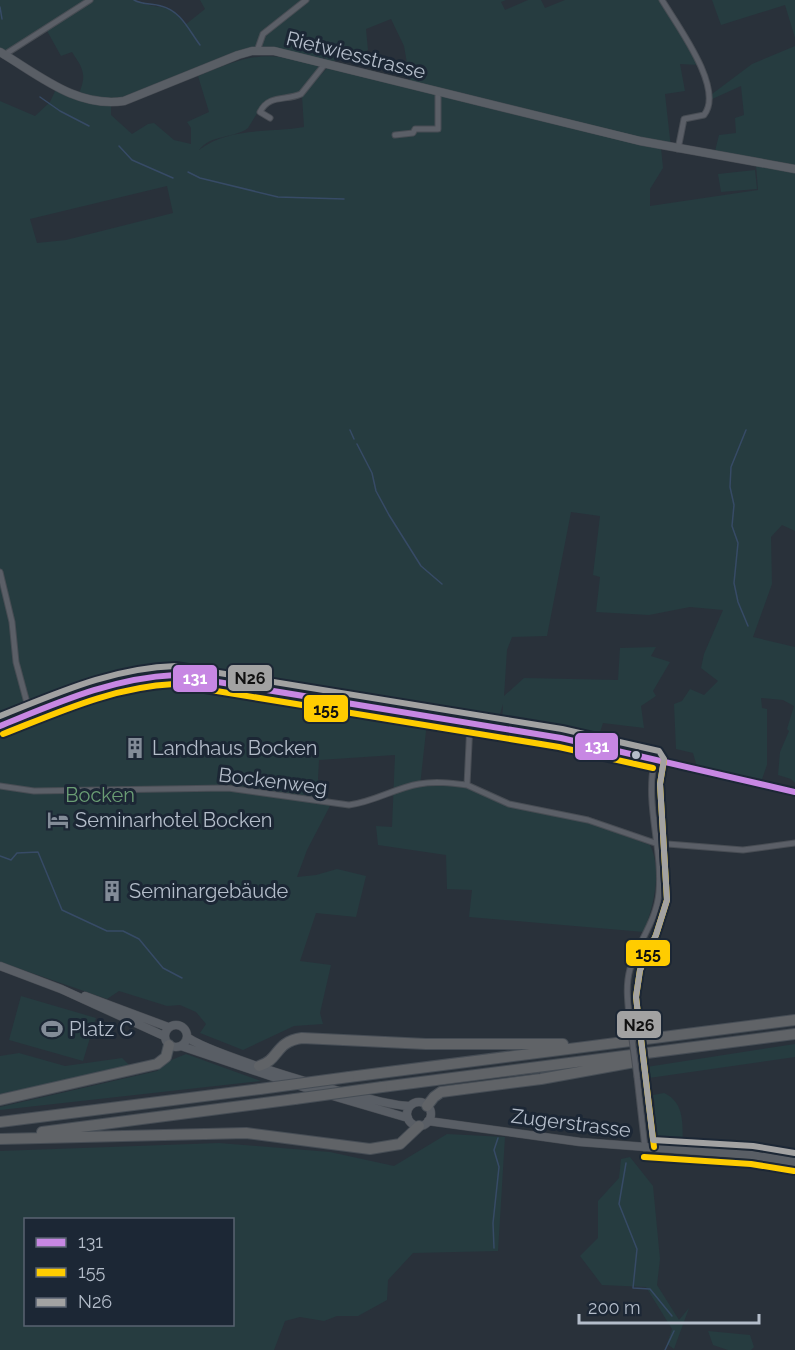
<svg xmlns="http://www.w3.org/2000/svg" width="795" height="1350" viewBox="0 0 795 1350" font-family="Raleway,sans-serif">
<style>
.green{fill:#263c40;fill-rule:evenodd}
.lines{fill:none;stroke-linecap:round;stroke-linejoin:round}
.stream{stroke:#374b66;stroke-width:1.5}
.minor-casing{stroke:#484d54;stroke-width:7}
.tertiary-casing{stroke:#484d54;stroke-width:8}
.secondary-casing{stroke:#484d54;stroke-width:9}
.motorway-casing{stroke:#464d55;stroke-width:12}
.minor{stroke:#5b5f67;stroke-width:5}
.tertiary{stroke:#5b5f67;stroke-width:7}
.secondary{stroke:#595e65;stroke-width:8}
.motorway{stroke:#606367;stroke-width:10}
.minor-bridge-casing{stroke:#484d54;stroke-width:7;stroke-linecap:butt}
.motorway-bridge-casing{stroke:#464d55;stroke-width:12;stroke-linecap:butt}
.minor-bridge{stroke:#5b5f67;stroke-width:5}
.motorway-bridge{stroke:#606367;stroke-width:10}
.bus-1-casing{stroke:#1c2735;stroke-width:10}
.bus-2-casing{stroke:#1c2735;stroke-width:10}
.bus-3-casing{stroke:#1c2735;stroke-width:10}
.bus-1{stroke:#c787e3;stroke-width:6}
.bus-2{stroke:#fc0;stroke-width:6}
.bus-3{stroke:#a2a2a2;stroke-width:6}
.bus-dot{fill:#b4bdca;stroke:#1c2735;stroke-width:2}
.labels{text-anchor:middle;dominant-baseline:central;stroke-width:6;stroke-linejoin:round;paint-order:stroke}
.street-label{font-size:20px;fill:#b4bdca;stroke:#1c2735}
.poi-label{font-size:20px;fill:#b4bdca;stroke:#1c2735;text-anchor:start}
.park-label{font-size:20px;fill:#6a9d74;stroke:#1c2735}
.line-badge{stroke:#1c2735;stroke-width:2}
.badge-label{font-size:16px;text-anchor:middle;font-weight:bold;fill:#fff}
.pale-badge-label{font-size:16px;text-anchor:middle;font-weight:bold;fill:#111}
</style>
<rect width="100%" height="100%" fill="#29313a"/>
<path class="green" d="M0,0H134C154,11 172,0 185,25L205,9L200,0H506L501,2L505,10L528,0H541L545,8L565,0H662L699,65L680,64L685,91L665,94L671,148L411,86L404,46L391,19L366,29L368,50L357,57L326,62L319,46L324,61L257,51L111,103V115L132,134L148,124L154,123L174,140L191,144V128L187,122L209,112L198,76C247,56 268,48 320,67L300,93L264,102L248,128C233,139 211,134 199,150C228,127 269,133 304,127L302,96L328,67L661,148L663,168L650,189V206L758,190L756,165L795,171V531L782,525L771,537L772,584L753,637L795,647V789V783L791,779L778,775L780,752L789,731L787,729L794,706L783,700L761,698L762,708L767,709V765L762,779L697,767L693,753L676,749L674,704L682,701L690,689L704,695L718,681L701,668L704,654L723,610L690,607L649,615L596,612L600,577L593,575L600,516L571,512L547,636L512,637L507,650L504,696L524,678L618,680L620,648L656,647L651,656L670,662L653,691L656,696L641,706L644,728L603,723L598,738L593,742L505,725L502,723L503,704L497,724L140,674L118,678L0,726V101L35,116L50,102L57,87L78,96C87,75 84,70 72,52L61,56L46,29L4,55L0,52ZM167,186L173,213L66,240L37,243L30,219Z
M712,0H795V38L785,5L721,25Z
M795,46V165L719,153L714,155L719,135L736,133L735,118L744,115L741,86L710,100L712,94L752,64Z
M755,170L757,189L721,192L718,174Z
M140,678L195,680L427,722L420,786L443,784L467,788L507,805L584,821L650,845C663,872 653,906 644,932L469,917L472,890L447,889L446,855L378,845L376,826L392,827L395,755L319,760L318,779L331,804L307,850L297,877L316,875L337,869L366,876L356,917L316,913L300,961L331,965L320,1013L323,1024L294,1026L243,1050L200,1033L206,1024L196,1012L180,1005L167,1006L119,991L107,999L0,962V731Z
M21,996L96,1018L83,1061L9,1040Z
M795,1044V1057L642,1079L640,1068Z
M19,1053L65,1066L122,1058L130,1066L0,1094V1056Z
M186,1054L261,1081L0,1110V1107L157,1071L169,1061Z
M664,1093C686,1103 682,1126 683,1147L665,1146L650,1139L646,1110L655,1106L653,1095Z
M447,1134L505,1137L498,1251L413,1253L388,1280L387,1300L358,1316H337L324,1321L300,1317L285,1321L274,1350H0V1151L219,1143L330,1152L394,1166ZM26,1220H232V1324H26Z
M630,1157L653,1186L660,1259L657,1285L679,1320L689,1308L674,1349L667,1344L672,1329L646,1287L602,1285L580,1256L598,1238V1201L619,1178L621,1159Z
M708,1331L750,1335L754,1347L751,1350H728L713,1345Z"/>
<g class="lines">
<path class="stream" d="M134,0C143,5 152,3 161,6C181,11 188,29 200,45
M0,7L2,19
M40,97L60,111L89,126
M119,146L132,160L173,178
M188,172L200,178L278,197L344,199
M350,430L354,439
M746,430L731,467L730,487L734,505L732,526L738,543L734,583L738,602L748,626
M357,444L372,473L376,491L389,515L421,566L442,584
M110,823L137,816
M0,856L11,860L17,853L38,852L62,910L107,931H123L139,939L163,968L182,978
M626,1163L619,1204L637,1249L633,1288L650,1289L672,1316
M494,1248L493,1223L499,1167L494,1150L498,1138
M665,1350L674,1331"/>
<defs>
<path id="minor" d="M662,0C677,25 725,89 704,115L684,119L678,149
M257,51L263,34L306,0
M4,55L90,0
M270,118L260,112C269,94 286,101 301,94L325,64
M395,135L413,133L415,129H438V92
M0,572L12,622L16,662L30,714
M470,723L467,785L509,804L588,820L655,843L743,850L795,843
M0,786L34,791L228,788L349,805C374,802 395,788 419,784C435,781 451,783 467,785
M630,1024C628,1005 625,987 630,969C638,942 657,920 659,892C663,847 644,803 655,759
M637,1077L645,1148"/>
<path id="tertiary" d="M0,726C56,704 113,674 175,675L561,738L795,792"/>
<path id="secondary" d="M0,52C39,75 76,108 124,101L238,55L252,51H274L640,141L795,169
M0,966L61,989L164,1036
M85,996L168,1027
M165 1036a11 11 0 1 1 22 0a11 11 0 1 1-22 0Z
M187,1037C210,1055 381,1107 410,1106
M181,1046L309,1089L408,1118
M407 1114a12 12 0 1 1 24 0a12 12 0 1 1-24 0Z
M428,1121L580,1142L752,1155L795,1162"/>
<path id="motorway" d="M259,1066C280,1060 274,1042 302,1038L426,1044H563
M349,1077L795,1020
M382,1087L795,1034
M0,1100L157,1064L166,1057L169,1045
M427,1106L434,1097L441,1092L541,1079L640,1061
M0,1122L260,1089
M42,1132L295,1099
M0,1139L246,1133L370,1149L400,1144L419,1126"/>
</defs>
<use href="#minor" class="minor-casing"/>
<use href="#tertiary" class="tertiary-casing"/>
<use href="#secondary" class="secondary-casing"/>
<use href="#motorway" class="motorway-casing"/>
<use href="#minor" class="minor"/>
<use href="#tertiary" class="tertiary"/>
<use href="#secondary" class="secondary"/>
<use href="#motorway" class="motorway"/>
<defs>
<path id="minor-bridge" d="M630,1024L637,1077"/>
<path id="motorway-bridge" d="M260,1089L349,1077
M295,1099L382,1087"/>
</defs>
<use href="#minor-bridge" class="minor-bridge-casing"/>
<use href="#motorway-bridge" class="motorway-bridge-casing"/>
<use href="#minor-bridge" class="minor-bridge"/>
<use href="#motorway-bridge" class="motorway-bridge"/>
<defs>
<path id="bus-1" d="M0,726C57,703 112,678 175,675L561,738L795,792"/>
<path id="bus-2" d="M3,734C59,712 113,687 174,684L559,747L653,768
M654,1147L636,997L640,970L656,935L667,900L660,784L664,760
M644,1157L751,1164L794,1171"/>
<path id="bus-3" d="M0,716C58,693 112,668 176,666L562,729L659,751L664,759L660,784L667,900L656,935L640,970L636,997L653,1140L753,1146L795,1153"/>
</defs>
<use href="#bus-1" class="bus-1-casing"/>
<use href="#bus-2" class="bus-2-casing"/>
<use href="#bus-3" class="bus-3-casing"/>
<use href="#bus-1" class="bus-1"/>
<use href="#bus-2" class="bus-2"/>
<use href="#bus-3" class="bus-3"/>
</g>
<defs>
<symbol id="building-bare" viewBox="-9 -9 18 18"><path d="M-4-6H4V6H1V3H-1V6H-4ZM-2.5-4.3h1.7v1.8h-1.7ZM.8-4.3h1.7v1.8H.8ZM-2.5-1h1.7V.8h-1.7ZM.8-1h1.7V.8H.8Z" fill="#838c98" stroke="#1c2735" stroke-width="2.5" paint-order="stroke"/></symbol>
<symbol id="hotel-bare" viewBox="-9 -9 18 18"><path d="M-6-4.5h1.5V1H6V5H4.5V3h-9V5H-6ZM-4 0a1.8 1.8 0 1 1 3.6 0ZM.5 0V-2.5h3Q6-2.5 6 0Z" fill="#838c98" stroke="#1c2735" stroke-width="2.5" paint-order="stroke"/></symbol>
<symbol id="stadium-bare" viewBox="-9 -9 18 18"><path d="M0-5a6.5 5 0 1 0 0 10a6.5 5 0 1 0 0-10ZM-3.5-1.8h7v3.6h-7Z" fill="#838c98" stroke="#1c2735" stroke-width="2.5" paint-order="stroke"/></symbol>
</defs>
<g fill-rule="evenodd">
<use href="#building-bare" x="120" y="733" width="30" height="30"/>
<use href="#hotel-bare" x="43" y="805" width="30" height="30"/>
<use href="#building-bare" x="97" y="876" width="30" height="30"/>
<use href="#stadium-bare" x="37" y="1014" width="30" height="30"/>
</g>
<circle class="bus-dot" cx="636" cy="755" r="5"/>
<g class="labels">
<g class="street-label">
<text transform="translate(356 55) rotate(14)">Rietwiesstrasse</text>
<text transform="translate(273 781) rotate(7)">Bockenweg</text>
<text transform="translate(571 1123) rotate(7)">Zugerstrasse</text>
</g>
<g class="poi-label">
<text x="152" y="748">Landhaus Bocken</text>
<text x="75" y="820">Seminarhotel Bocken</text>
<text x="129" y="891">Seminargebäude</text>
<text x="69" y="1029">Platz C</text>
</g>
<g class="park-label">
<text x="100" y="795">Bocken</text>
</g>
</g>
<g class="line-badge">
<rect x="227" y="664" width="46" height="28" rx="6" fill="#a2a2a2"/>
<rect x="172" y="664" width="46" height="29" rx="6" fill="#c787e3"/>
<rect x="303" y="694" width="46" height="29" rx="6" fill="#fc0"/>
<rect x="574" y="732" width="45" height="29" rx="6" fill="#c787e3"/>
<rect x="625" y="939" width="46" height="28" rx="6" fill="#fc0"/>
<rect x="616" y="1010" width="46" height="29" rx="6" fill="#a2a2a2"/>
</g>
<g class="badge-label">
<text x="195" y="684">131</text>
<text x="597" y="752">131</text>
</g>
<g class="pale-badge-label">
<text x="250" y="684">N26</text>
<text x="326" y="715">155</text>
<text x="648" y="959">155</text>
<text x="639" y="1031">N26</text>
</g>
<rect x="24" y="1218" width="210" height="108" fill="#1c2735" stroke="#596371" stroke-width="1.5"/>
<rect x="36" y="1238" width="30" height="9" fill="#c787e3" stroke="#596371" stroke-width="1.5"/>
<text x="78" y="1248" font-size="18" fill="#b4bdca">131</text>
<rect x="36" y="1268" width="30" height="9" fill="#ffcc00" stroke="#596371" stroke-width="1.5"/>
<text x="78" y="1278" font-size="18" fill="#b4bdca">155</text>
<rect x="36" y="1298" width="30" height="9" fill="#a2a2a2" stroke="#596371" stroke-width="1.5"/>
<text x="78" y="1308" font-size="18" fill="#b4bdca">N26</text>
<path d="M579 1314v9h180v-9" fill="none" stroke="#b4bdca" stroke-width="3"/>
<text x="588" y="1314" font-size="18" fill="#b4bdca" stroke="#1c2735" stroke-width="4.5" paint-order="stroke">200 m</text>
</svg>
